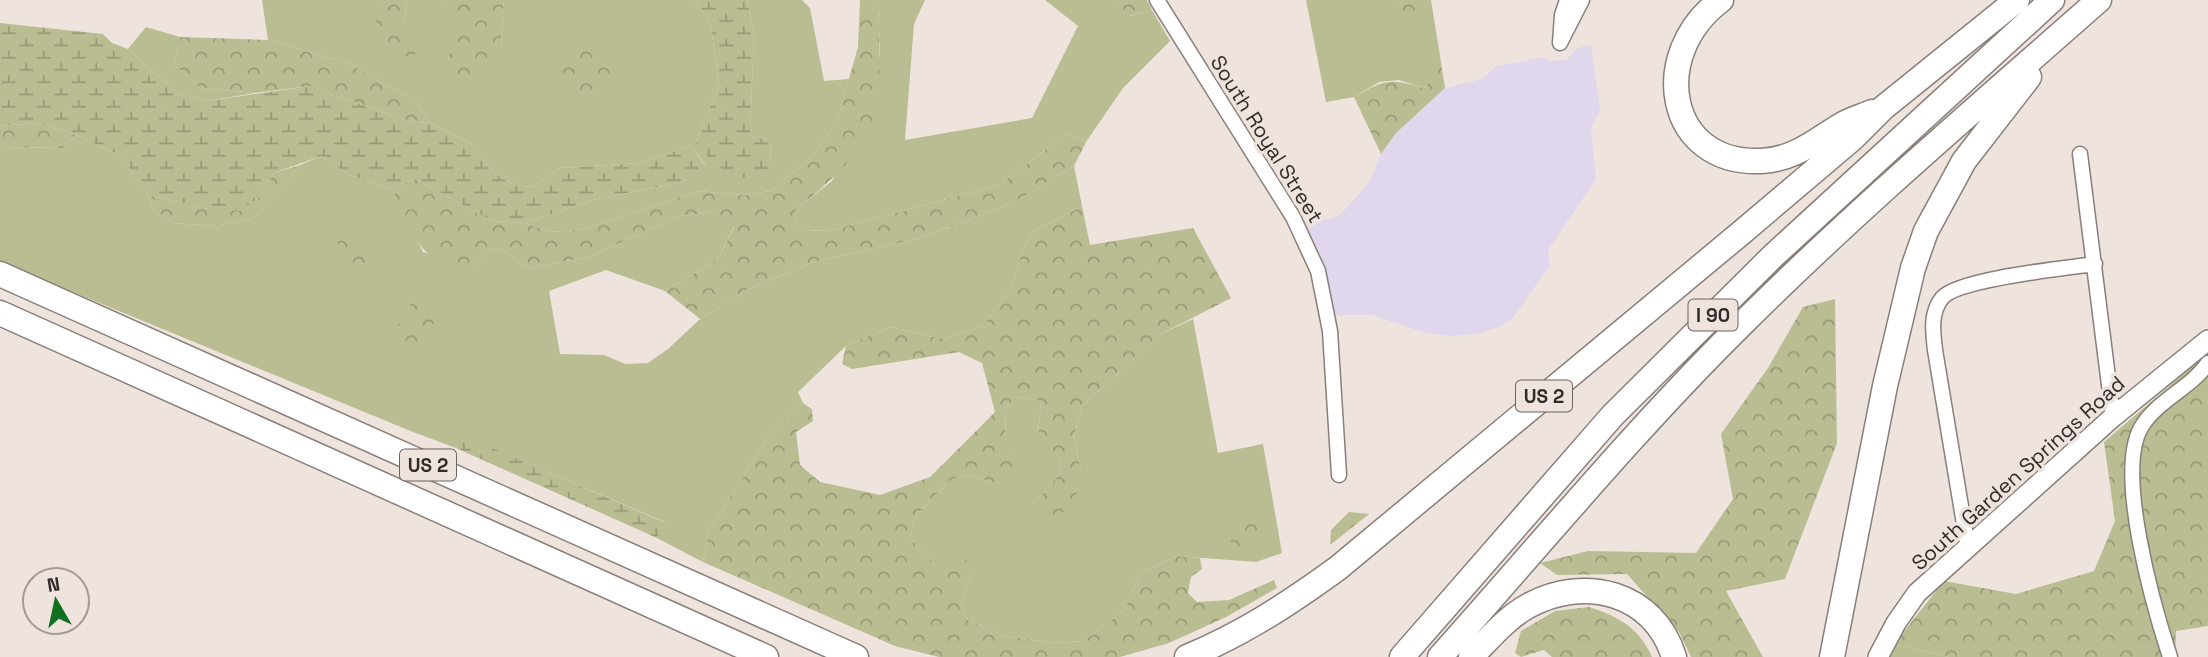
<svg xmlns="http://www.w3.org/2000/svg" width="2208" height="657" viewBox="0 0 2208 657" font-family="'Space Grotesk',sans-serif">
<style>
.commercial{fill:#e0d7ec}
.grass{fill:#babd91}
.forest{fill:url(#forest-crowns)}
.wetland{fill:url(#wetland-marsh)}
.lines{fill:none;stroke-linecap:round;stroke-linejoin:round}
.street-casing{stroke:#897e79;stroke-width:17}
.secondary-casing{stroke:#897e79;stroke-width:22}
.highway-casing{stroke:#897e79;stroke-width:27}
.street{stroke:#fff;stroke-width:14}
.secondary{stroke:#fff;stroke-width:19}
.highway{stroke:#fff;stroke-width:24}
.labels{text-anchor:middle;dominant-baseline:central;stroke-width:7;stroke-linejoin:round;paint-order:stroke}
.shield{fill:#eee3dd;stroke:#6a6360;stroke-width:2}
.shield-label{font-size:19px;font-weight:bold;fill:#312c2a}
.street-label{font-size:21px;fill:#312c2a;stroke:#eee3dd}
</style>
<defs>
<pattern id="forest-crowns" width="20" height="18" patternUnits="userSpaceOnUse" patternTransform="scale(1.75)"><rect width="20" height="18" fill="#babd91"/><path d="M2 6a3 3 0 1 1 6 0M12 15a3 3 0 1 1 6 0" fill="none" stroke="#989a77"/></pattern>
<pattern id="wetland-marsh" width="20" height="14" patternUnits="userSpaceOnUse" patternTransform="scale(1.75)"><rect width="20" height="14" fill="#babd91"/><path d="M1 5h8M5 5V1M11 12h8M15 12V8" fill="none" stroke="#989a77"/></pattern>
</defs>
<rect width="100%" height="100%" fill="#eee3dd"/>
<path class="commercial" d="M1591,45L1600,110L1591,128L1596,179L1548,250L1550,265L1512,319L1499,327L1480,333L1454,336L1426,333L1372,315H1335L1319,261L1297,220H1329L1341,214L1369,183L1381,154L1396,133L1445,88L1482,79L1497,66L1544,57L1551,61L1566,60L1578,48Z"/>
<path class="grass" d="M262,0H382L376,7L404,25L407,0H443L456,17L448,61L501,46L504,0H695L711,26L719,85L696,142L766,177L771,160L770,139L750,137L754,32L747,0H802L810,8L824,81L849,79L837,121L814,154L771,191L744,195L698,191L583,229L550,232L525,223L592,200L684,182L705,165L691,146L640,163L560,168L533,187L515,185L497,175L471,144L431,124L417,102L347,63L268,40Z
M878,0H925L914,24L905,140L1032,118L1078,26L1045,0H1116L1130,16L1152,10L1170,41L1123,88L1086,142L1068,133L999,185L832,230L804,231L795,220L797,208L832,181L880,56Z
M1306,0H1403L1397,8L1413,22L1431,0L1440,56L1433,65L1434,78L1424,88L1399,80L1379,82L1354,97L1326,102Z
M146,27L180,37L174,64L200,88L255,93L207,101L177,93L128,49Z
M76,135L121,156L148,195L153,209L173,223L214,226L253,219L300,165L321,156L349,175L391,188L423,252L475,266L489,250L500,249L528,268L589,257L679,216L716,212L734,226L718,259L665,291L606,270L549,291L560,354L604,355L625,364L648,363L668,349L700,319L747,290L813,262L920,238L1013,203L1074,166L1082,206L1033,232L1022,252L1012,287L983,326L944,339L890,327L846,346L798,392L803,403L773,429L709,531L703,562L657,538L665,522L461,435L456,448L413,432L0,262V147L63,148Z
M1193,319L1218,453L1263,444L1282,553L1256,562L1177,556L1140,573L1125,609L1084,641L1056,643L1004,636L968,620L961,601L972,572L936,566L910,538L915,517L950,480L968,475L1000,484L1015,455L1005,442L1006,408L1016,397L1041,401L1038,434L1059,456L1061,473L1033,504L1081,470L1074,436L1082,406L1161,334Z
M1894,644L1949,657H1889Z"/>
<path class="forest" d="M382,0H407L404,25L424,49L409,58L375,39L376,7Z
M443,0H504L501,46L475,87L458,84L448,61L455,17Z
M860,0H878C879,28 883,100 873,124C859,156 824,188 797,208L795,220L804,231L832,230L999,185L1068,133L1086,142L1074,166L1013,203L920,238L813,262L747,290L700,319L665,291L718,259L734,227L716,212L679,216L589,257L528,268L500,249L489,250L475,266C420,273 412,229 391,188L416,179L492,221L525,223L550,232L583,229L698,191L744,195L771,191L814,154L837,121L858,47Z
M1116,0H1147L1152,10L1129,16Z
M1403,0H1431L1414,22L1404,20L1397,8Z
M180,37L268,40L347,63L417,102L431,124L401,119L310,86L255,93L200,88L174,64Z
M584,43L610,63L611,79L602,93H582L560,71L565,51Z
M1440,56L1445,88L1396,133L1381,154L1354,97C1384,79 1391,78 1424,88L1433,78V64Z
M37,123L76,135L63,148L0,147V126Z
M300,165L253,219L214,226L173,223L153,209L148,195L209,209L257,199L274,173Z
M1082,206L1090,245L1193,228L1231,298L1161,334L1082,406L1074,436L1081,470L1075,501L1052,522L1037,516L1033,504L1061,473L1059,456L1038,435L1041,401L1016,397L1006,408L1005,441L1015,455L1018,476L1000,484L968,475L950,480L915,517L910,538L936,566L966,560L972,572L961,601L968,620L1004,636L1056,643L1084,641L1125,609L1140,573L1177,556L1200,558L1202,569L1191,577L1188,593L1197,602L1229,600L1274,580L1277,588L1226,617L1169,643L1120,657H939L895,646L703,562L709,531L773,429L803,403L812,409L813,421L796,432L800,465L820,482L880,495L930,477L995,412L982,363L959,352L852,369L842,364L846,346L890,327L944,339L983,326L1012,287L1022,252L1033,232Z
M347,233L369,253L370,277L365,288L355,282L336,240Z
M418,292C440,309 438,315 427,339L393,351L387,343Z
M1835,299L1837,443L1785,579L1726,591L1763,657H1691L1679,632L1627,574L1557,575L1540,563L1588,551L1696,553L1733,499L1721,434L1768,368L1803,307Z
M2208,353V626L2176,631L2175,657H1949L1894,644L1944,581L2016,594L2094,571L2115,521L2104,442Z
M1253,511L1263,533L1254,548L1238,552L1224,531L1228,520Z
M1349,512L1369,514L1330,545L1331,530Z
M1589,607C1618,616 1639,628 1652,657H1552L1544,650L1521,657L1515,653L1521,631L1555,611Z"/>
<path class="wetland" d="M695,0H747L754,32L750,137L770,139L771,161L766,178C734,182 713,167 696,142L719,85L711,26Z
M0,23L103,34L112,43L128,49L177,93L207,101L310,86L401,119L431,124L471,144L497,175L515,185L533,187L560,168L640,163L691,146L705,166L684,182L592,200L525,223L492,221L416,179L391,188L349,175L321,156L274,173L257,199L239,211L209,209L148,195L121,156L76,135L37,123L0,126Z
M460,434L666,523L657,538L456,448Z"/>
<g class="lines">
<defs>
<path id="street" d="M1157,0L1293,217L1318,271L1330,331L1339,475
M1567,0L1562,15L1560,43L1582,0
M2080,154L2113,417
M1968,548L1935,350C1933,332 1930,313 1942,298C1958,279 2066,268 2095,264
M2170,657C2154,608 2114,470 2142,426C2158,400 2191,388 2208,363"/>
<path id="secondary" d="M1878,657L1896,623L1917,593L2113,417L2208,340"/>
<path id="highway" d="M1721,0C1648,54 1666,165 1761,161C1794,160 1816,140 1843,124C1852,119 1863,116 1872,112
M0,274L856,657
M0,313L766,657
M1187,657C1243,634 1290,603 1338,568L1741,233L1853,138L1883,108L2017,0
M1402,657L1613,415L1773,256L2052,0
M1440,657C1541,544 1638,426 1746,320C1859,208 1980,105 2099,0
M1471,657C1488,640 1506,618 1528,606C1584,575 1654,592 1674,657
M1832,657L1885,386L1913,268L1926,231L1964,161L2029,77"/>
</defs>
<use href="#street" class="street-casing"/>
<use href="#secondary" class="secondary-casing"/>
<use href="#highway" class="highway-casing"/>
<use href="#street" class="street"/>
<use href="#secondary" class="secondary"/>
<use href="#highway" class="highway"/>
</g>
<g class="labels">
<g class="shield">
<rect x="1688.5" y="299.5" width="49" height="31" rx="5"/>
<rect x="1516" y="380.5" width="56" height="31" rx="5"/>
<rect x="400" y="449.5" width="56" height="31" rx="5"/>
</g>
<g class="shield-label">
<text x="1713" y="315">I 90</text>
<text x="1544" y="396">US 2</text>
<text x="428" y="465">US 2</text>
</g>
<g class="street-label">
<text transform="translate(1267 139) rotate(58)">South Royal Street</text>
<text transform="translate(2018 473) rotate(-42)">South Garden Springs Road</text>
</g>
</g>
<g transform="translate(56 601) rotate(351)"><circle r="33" fill="#eee3dd" stroke="#a29a95" stroke-width="2"/>
<path d="M0-5L12 26L0 18L-12 26Z" fill="#12711f"/>
<text y="-10" font-size="19" font-weight="bold" text-anchor="middle" fill="#312c2a">N</text>
</g>
</svg>
